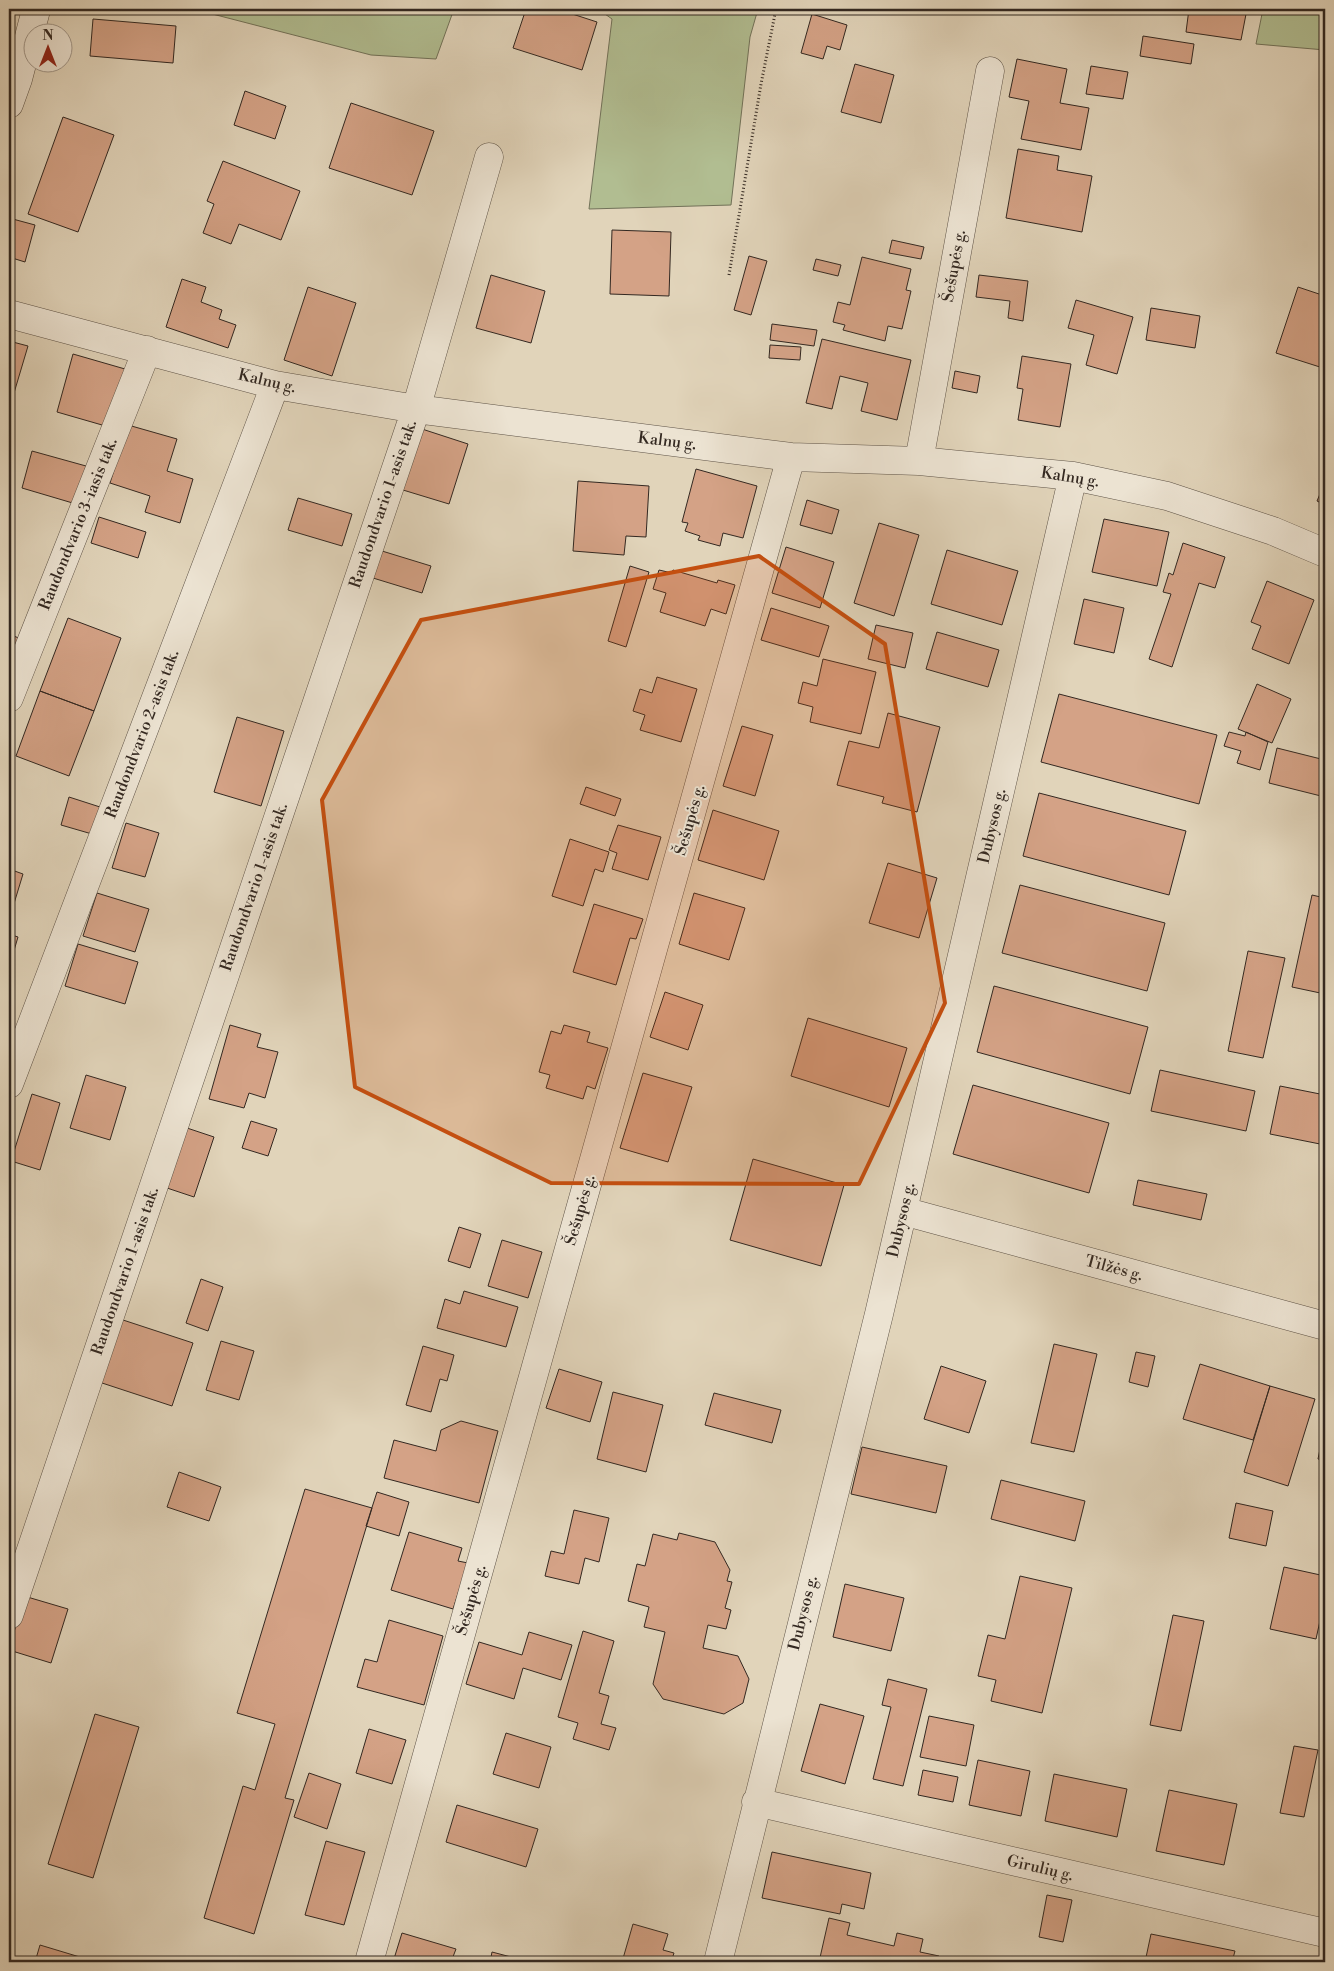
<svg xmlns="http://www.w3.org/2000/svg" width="1334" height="1971" viewBox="0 0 1334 1971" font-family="'Libre Bodoni',serif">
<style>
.green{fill:#b1bd91;stroke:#727259}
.building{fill:#d4a286;stroke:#332821}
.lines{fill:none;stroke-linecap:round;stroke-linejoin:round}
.minor-casing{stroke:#5e5347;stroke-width:29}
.path{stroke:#332821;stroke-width:3;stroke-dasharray:1 2.5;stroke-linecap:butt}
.minor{stroke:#ece3d2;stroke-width:28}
.marked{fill:#c44f10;fill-opacity:0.2;stroke:#c44f10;stroke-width:4;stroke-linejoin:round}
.labels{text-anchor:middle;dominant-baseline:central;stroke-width:4;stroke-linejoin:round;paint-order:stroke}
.street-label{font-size:16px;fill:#332821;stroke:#ece3d2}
</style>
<rect width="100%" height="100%" fill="#e1d4ba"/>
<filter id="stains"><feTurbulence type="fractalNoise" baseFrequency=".004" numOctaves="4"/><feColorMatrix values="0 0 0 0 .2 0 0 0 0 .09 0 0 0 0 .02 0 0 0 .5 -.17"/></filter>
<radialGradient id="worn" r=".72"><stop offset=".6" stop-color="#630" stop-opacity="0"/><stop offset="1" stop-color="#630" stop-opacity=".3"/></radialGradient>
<path class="green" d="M193,9H454L436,59L371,55Z
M598,9H758L750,37L731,205L589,209L612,19Z
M1263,9H1325V50L1256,44Z"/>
<path class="building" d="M526,9H557L597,22L582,70L513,48Z
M1189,9H1247L1241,40L1186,32Z
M812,14L847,25L840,50L827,46L823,59L801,53Z
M93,19L176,26L173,63L90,56Z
M1143,36L1194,44L1191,64L1140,56Z
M1017,59L1067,69L1060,103L1089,108L1081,150L1021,139L1029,101L1009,97Z
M855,64L894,75L881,123L841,112Z
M1091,66L1128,72L1123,99L1086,94Z
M245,91L286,106L275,139L234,125Z
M351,103L434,131L412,195L329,168Z
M63,117L114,135L78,232L28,214Z
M1018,149L1059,156L1057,170L1092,176L1082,232L1006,218Z
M223,161L300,191L281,240L239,224L231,244L203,233L214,204L207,201Z
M9,218L35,225L25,262L9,257Z
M612,230L671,232L669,296L610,294Z
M892,240L924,247L921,259L889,253Z
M749,256L767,261L751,315L734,310Z
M862,257L911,269L906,290L911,291L902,329L888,326L885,341L843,330L845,325L833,322L838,302L850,305Z
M816,259L841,265L838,276L813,270Z
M491,275L545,291L531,343L476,328Z
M979,275L1028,281L1023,321L1008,318L1010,301L976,297Z
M182,279L206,287L201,302L222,310L219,319L236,325L228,348L166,327Z
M308,287L356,303L332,376L284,360Z
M1298,287L1325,296V360L1323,368L1276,353Z
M1076,300L1133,317L1117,374L1086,365L1094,335L1068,328Z
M1151,308L1200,316L1195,348L1146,340Z
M772,324L817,330L814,346L770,340Z
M822,339L911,360L897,420L861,411L868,383L840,376L832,409L806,403Z
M9,341L28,346L14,393L9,391Z
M770,345L801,347L800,360L769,358Z
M73,354L125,369L109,427L57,412Z
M1022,356L1071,364L1060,427L1018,420L1023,389L1017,388Z
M955,371L980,376L977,393L952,388Z
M128,425L177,439L167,471L193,479L180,523L145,512L150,496L110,483Z
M422,429L468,444L449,504L403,490Z
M32,451L86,466L76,504L22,488Z
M696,469L757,486L743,538L723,533L720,546L698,540L700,536L685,531L688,523L682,522Z
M578,481L649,486L646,537L626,536L624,555L573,551Z
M1325,482V505L1317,501Z
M298,498L352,514L342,546L288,530Z
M807,500L839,510L832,534L800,525Z
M99,517L146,532L138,558L91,543Z
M1104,519L1169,532L1157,586L1092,572Z
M879,523L919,535L894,616L854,603Z
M1183,543L1225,557L1215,588L1199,583L1172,667L1149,659L1171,594L1163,592L1169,573L1173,575Z
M786,547L834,562L820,608L772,593Z
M947,550L1018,571L1002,625L931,604Z
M382,551L431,566L422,593L373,578Z
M630,566L649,572L626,647L608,641Z
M659,570L672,573L673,570L717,583L718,580L735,585L726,614L711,609L705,626L660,612L666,593L653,589Z
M1267,581L1314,600L1289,664L1252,649L1261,626L1251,622Z
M1084,599L1124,608L1114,653L1074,644Z
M771,608L829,626L819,657L761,640Z
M68,618L121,638L94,711L40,691Z
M876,625L913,633L905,668L868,659Z
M937,632L999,650L988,687L926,669Z
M9,634L21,639L9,670Z
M823,659L876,672L861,734L810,722L813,707L798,703L803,682L817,686Z
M657,677L697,689L681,742L640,730L645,715L633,711L640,689L652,693Z
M1257,684L1291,699L1272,743L1238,729Z
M40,691L94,711L69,776L16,756Z
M1059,694L1217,735L1199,804L1041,762Z
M888,713L940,727L917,812L882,803L884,797L837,785L849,741L879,748Z
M237,717L284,731L261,806L214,792Z
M742,726L773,735L755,796L723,786Z
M1229,732L1245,736L1246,732L1268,742L1260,770L1237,763L1241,751L1224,746Z
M1277,748L1325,760V797L1269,783Z
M586,787L621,799L615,816L580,804Z
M1039,793L1186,831L1169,895L1023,856Z
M69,797L100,807L92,834L61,825Z
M713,810L779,831L764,880L698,860Z
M126,823L159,833L145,877L112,868Z
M618,825L661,837L648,880L612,869L617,853L609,850Z
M570,839L609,852L603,872L595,869L583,906L552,896Z
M888,863L937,878L919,938L869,923Z
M9,869L23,874L9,920Z
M1020,885L1165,923L1147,991L1002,953Z
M97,893L149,909L135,952L83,936Z
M694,893L745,908L729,960L679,944Z
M1312,895L1325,898V994L1292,987Z
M594,904L643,919L636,939L630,938L616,985L573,972Z
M9,934L18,937L10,964H9Z
M78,944L138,962L125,1004L65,986Z
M1248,951L1285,958L1263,1058L1228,1051Z
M994,986L1148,1027L1130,1094L977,1052Z
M665,992L703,1005L688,1050L650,1037Z
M808,1018L907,1048L889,1107L791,1076Z
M230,1025L261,1034L257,1047L278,1052L265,1098L249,1093L244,1108L209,1099Z
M564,1025L590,1032L587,1042L608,1048L595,1089L587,1086L583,1099L546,1088L550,1075L539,1072L551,1031L561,1034Z
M1160,1070L1255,1091L1246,1131L1151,1111Z
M643,1073L692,1087L668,1162L620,1148Z
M86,1075L126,1087L110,1140L70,1128Z
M973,1085L1109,1123L1089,1193L953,1154Z
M1280,1086L1325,1095V1145L1270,1134Z
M32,1094L60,1103L40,1170L11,1161Z
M251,1121L277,1129L268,1156L242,1148Z
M181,1126L214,1137L194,1197L161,1186Z
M753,1159L844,1185L821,1266L730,1240Z
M1138,1180L1207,1194L1201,1220L1133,1205Z
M459,1227L481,1234L470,1268L448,1261Z
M502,1240L542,1252L528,1298L488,1286Z
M201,1279L223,1287L208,1331L186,1323Z
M464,1291L518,1307L506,1347L437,1328L445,1299L460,1304Z
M120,1319L193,1343L172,1406L99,1382Z
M221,1341L254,1351L239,1400L206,1390Z
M1054,1344L1097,1354L1074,1452L1031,1443Z
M423,1346L454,1355L447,1381L440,1379L431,1412L406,1405Z
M1136,1352L1155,1356L1148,1387L1129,1382Z
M1200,1364L1270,1386L1253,1440L1183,1419Z
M941,1366L986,1381L969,1433L924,1419Z
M559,1369L602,1382L590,1422L546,1408Z
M1270,1386L1315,1399L1288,1486L1244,1472Z
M613,1392L663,1405L646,1472L597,1459Z
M714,1393L781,1410L772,1443L705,1425Z
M461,1421L498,1431L479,1503L384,1478L394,1440L436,1451L441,1430Z
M1325,1424V1461L1318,1459Z
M862,1447L947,1466L936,1513L851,1494Z
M179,1472L221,1487L209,1521L167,1507Z
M1001,1480L1085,1501L1075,1541L991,1519Z
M305,1489L372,1508L285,1798L294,1800L254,1934L204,1918L243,1786L255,1790L275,1724L237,1713Z
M377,1492L409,1502L399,1536L366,1526Z
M1236,1503L1273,1511L1266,1546L1229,1538Z
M574,1510L609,1518L599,1562L585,1558L579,1584L545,1576L551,1551L564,1554Z
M409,1532L462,1548L458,1561L468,1563L453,1609L391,1590Z
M679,1533L715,1542L730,1570L727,1581L732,1582L725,1608L731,1610L726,1629L708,1625L703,1648L738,1656L749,1679L743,1703L724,1714L663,1699L653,1684L665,1632L644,1627L649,1607L628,1601L637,1564L645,1566L653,1534L677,1540Z
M1284,1567L1325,1576V1598L1316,1639L1270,1629Z
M1020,1576L1072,1588L1042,1713L991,1701L996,1680L978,1676L988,1635L1005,1639Z
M845,1584L904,1598L891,1651L833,1637Z
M24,1596L68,1609L51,1663L9,1650Z
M1173,1615L1204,1621L1181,1731L1150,1725Z
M389,1620L443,1636L424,1705L357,1687L365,1659L377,1662Z
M583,1631L614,1641L599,1693L609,1696L601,1724L616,1728L609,1750L573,1739L578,1723L558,1717Z
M529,1632L572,1645L561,1680L523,1668L514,1699L466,1684L479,1642L522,1655Z
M888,1679L927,1689L903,1786L873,1779L891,1707L882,1705Z
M820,1704L864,1716L845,1784L801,1771Z
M95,1714L139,1727L93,1878L48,1864Z
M929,1716L974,1725L966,1766L920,1757Z
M369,1729L406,1740L392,1784L356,1773Z
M506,1733L551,1747L539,1788L493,1774Z
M1294,1746L1318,1750L1304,1817L1280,1813Z
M978,1760L1030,1771L1021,1816L969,1805Z
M923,1770L958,1777L953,1802L918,1795Z
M309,1773L341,1784L327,1829L294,1817Z
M1054,1774L1127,1789L1117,1837L1045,1821Z
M1169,1790L1237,1804L1224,1865L1156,1851Z
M457,1805L538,1829L526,1867L446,1842Z
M326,1841L365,1852L344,1925L305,1915Z
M772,1852L871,1873L864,1909L842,1904L840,1914L762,1898Z
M1047,1895L1072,1900L1063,1942L1039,1937Z
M829,1918L850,1923L847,1935L894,1946L897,1933L923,1939L920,1952L939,1956L937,1962H819Z
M633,1924L668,1934L663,1950L674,1953L671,1962H622Z
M402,1933L456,1949L451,1962H393Z
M1151,1934L1235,1951L1232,1962H1145Z
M40,1945L93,1961L92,1962H35Z
M492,1952L530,1962H490Z"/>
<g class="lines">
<defs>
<path id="minor" d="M9,104L18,79L36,10
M9,314L275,385L416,409L791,457L919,461L1073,476L1167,496L1273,531L1325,553
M919,461L990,71
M9,698L147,350
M9,1084L275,385
M903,1211L1325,1326
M9,1615L416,409L489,157
M756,1802L1325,1933
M369,1962L791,457
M718,1962L879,1314L1073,476"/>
</defs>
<use href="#minor" class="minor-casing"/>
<path class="path" d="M729,275L761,84L776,9"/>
<use href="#minor" class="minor"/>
</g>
<path class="marked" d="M759,556L885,644L945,1003L859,1184L551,1183L355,1087L322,800L421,620Z"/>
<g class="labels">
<g class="street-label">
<text transform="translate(954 266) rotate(-80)">Šešupės g.</text>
<text transform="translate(267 381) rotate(13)">Kalnų g.</text>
<text transform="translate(667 441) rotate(7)">Kalnų g.</text>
<text transform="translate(1070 477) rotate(9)">Kalnų g.</text>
<text transform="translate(383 504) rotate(-71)">Raudondvario 1-asis tak.</text>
<text transform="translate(78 524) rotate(-68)">Raudondvario 3-iasis tak.</text>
<text transform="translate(142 734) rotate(-69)">Raudondvario 2-asis tak.</text>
<text transform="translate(690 820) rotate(-74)">Šešupės g.</text>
<text transform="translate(992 826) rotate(-77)">Dubysos g.</text>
<text transform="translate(254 887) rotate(-71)">Raudondvario 1-asis tak.</text>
<text transform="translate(580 1210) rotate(-74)">Šešupės g.</text>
<text transform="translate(901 1220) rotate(-77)">Dubysos g.</text>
<text transform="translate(1114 1268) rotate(15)">Tilžės g.</text>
<text transform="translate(125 1271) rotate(-71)">Raudondvario 1-asis tak.</text>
<text transform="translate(471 1600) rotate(-74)">Šešupės g.</text>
<text transform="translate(803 1613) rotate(-76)">Dubysos g.</text>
<text transform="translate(1040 1868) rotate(13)">Girulių g.</text>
</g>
</g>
<rect width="1334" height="1971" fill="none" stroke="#e1d4ba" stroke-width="30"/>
<rect x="10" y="10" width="1314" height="1951" fill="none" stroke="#332821" stroke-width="2.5"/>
<rect x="15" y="15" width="1304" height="1941" fill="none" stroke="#332821"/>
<g transform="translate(48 48)"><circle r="24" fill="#ece3d2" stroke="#a2988b"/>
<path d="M0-4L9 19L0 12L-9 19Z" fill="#8f2418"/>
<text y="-8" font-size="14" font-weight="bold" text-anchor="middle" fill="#332821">N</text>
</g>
<rect width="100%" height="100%" filter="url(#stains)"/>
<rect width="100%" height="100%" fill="url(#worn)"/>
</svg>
